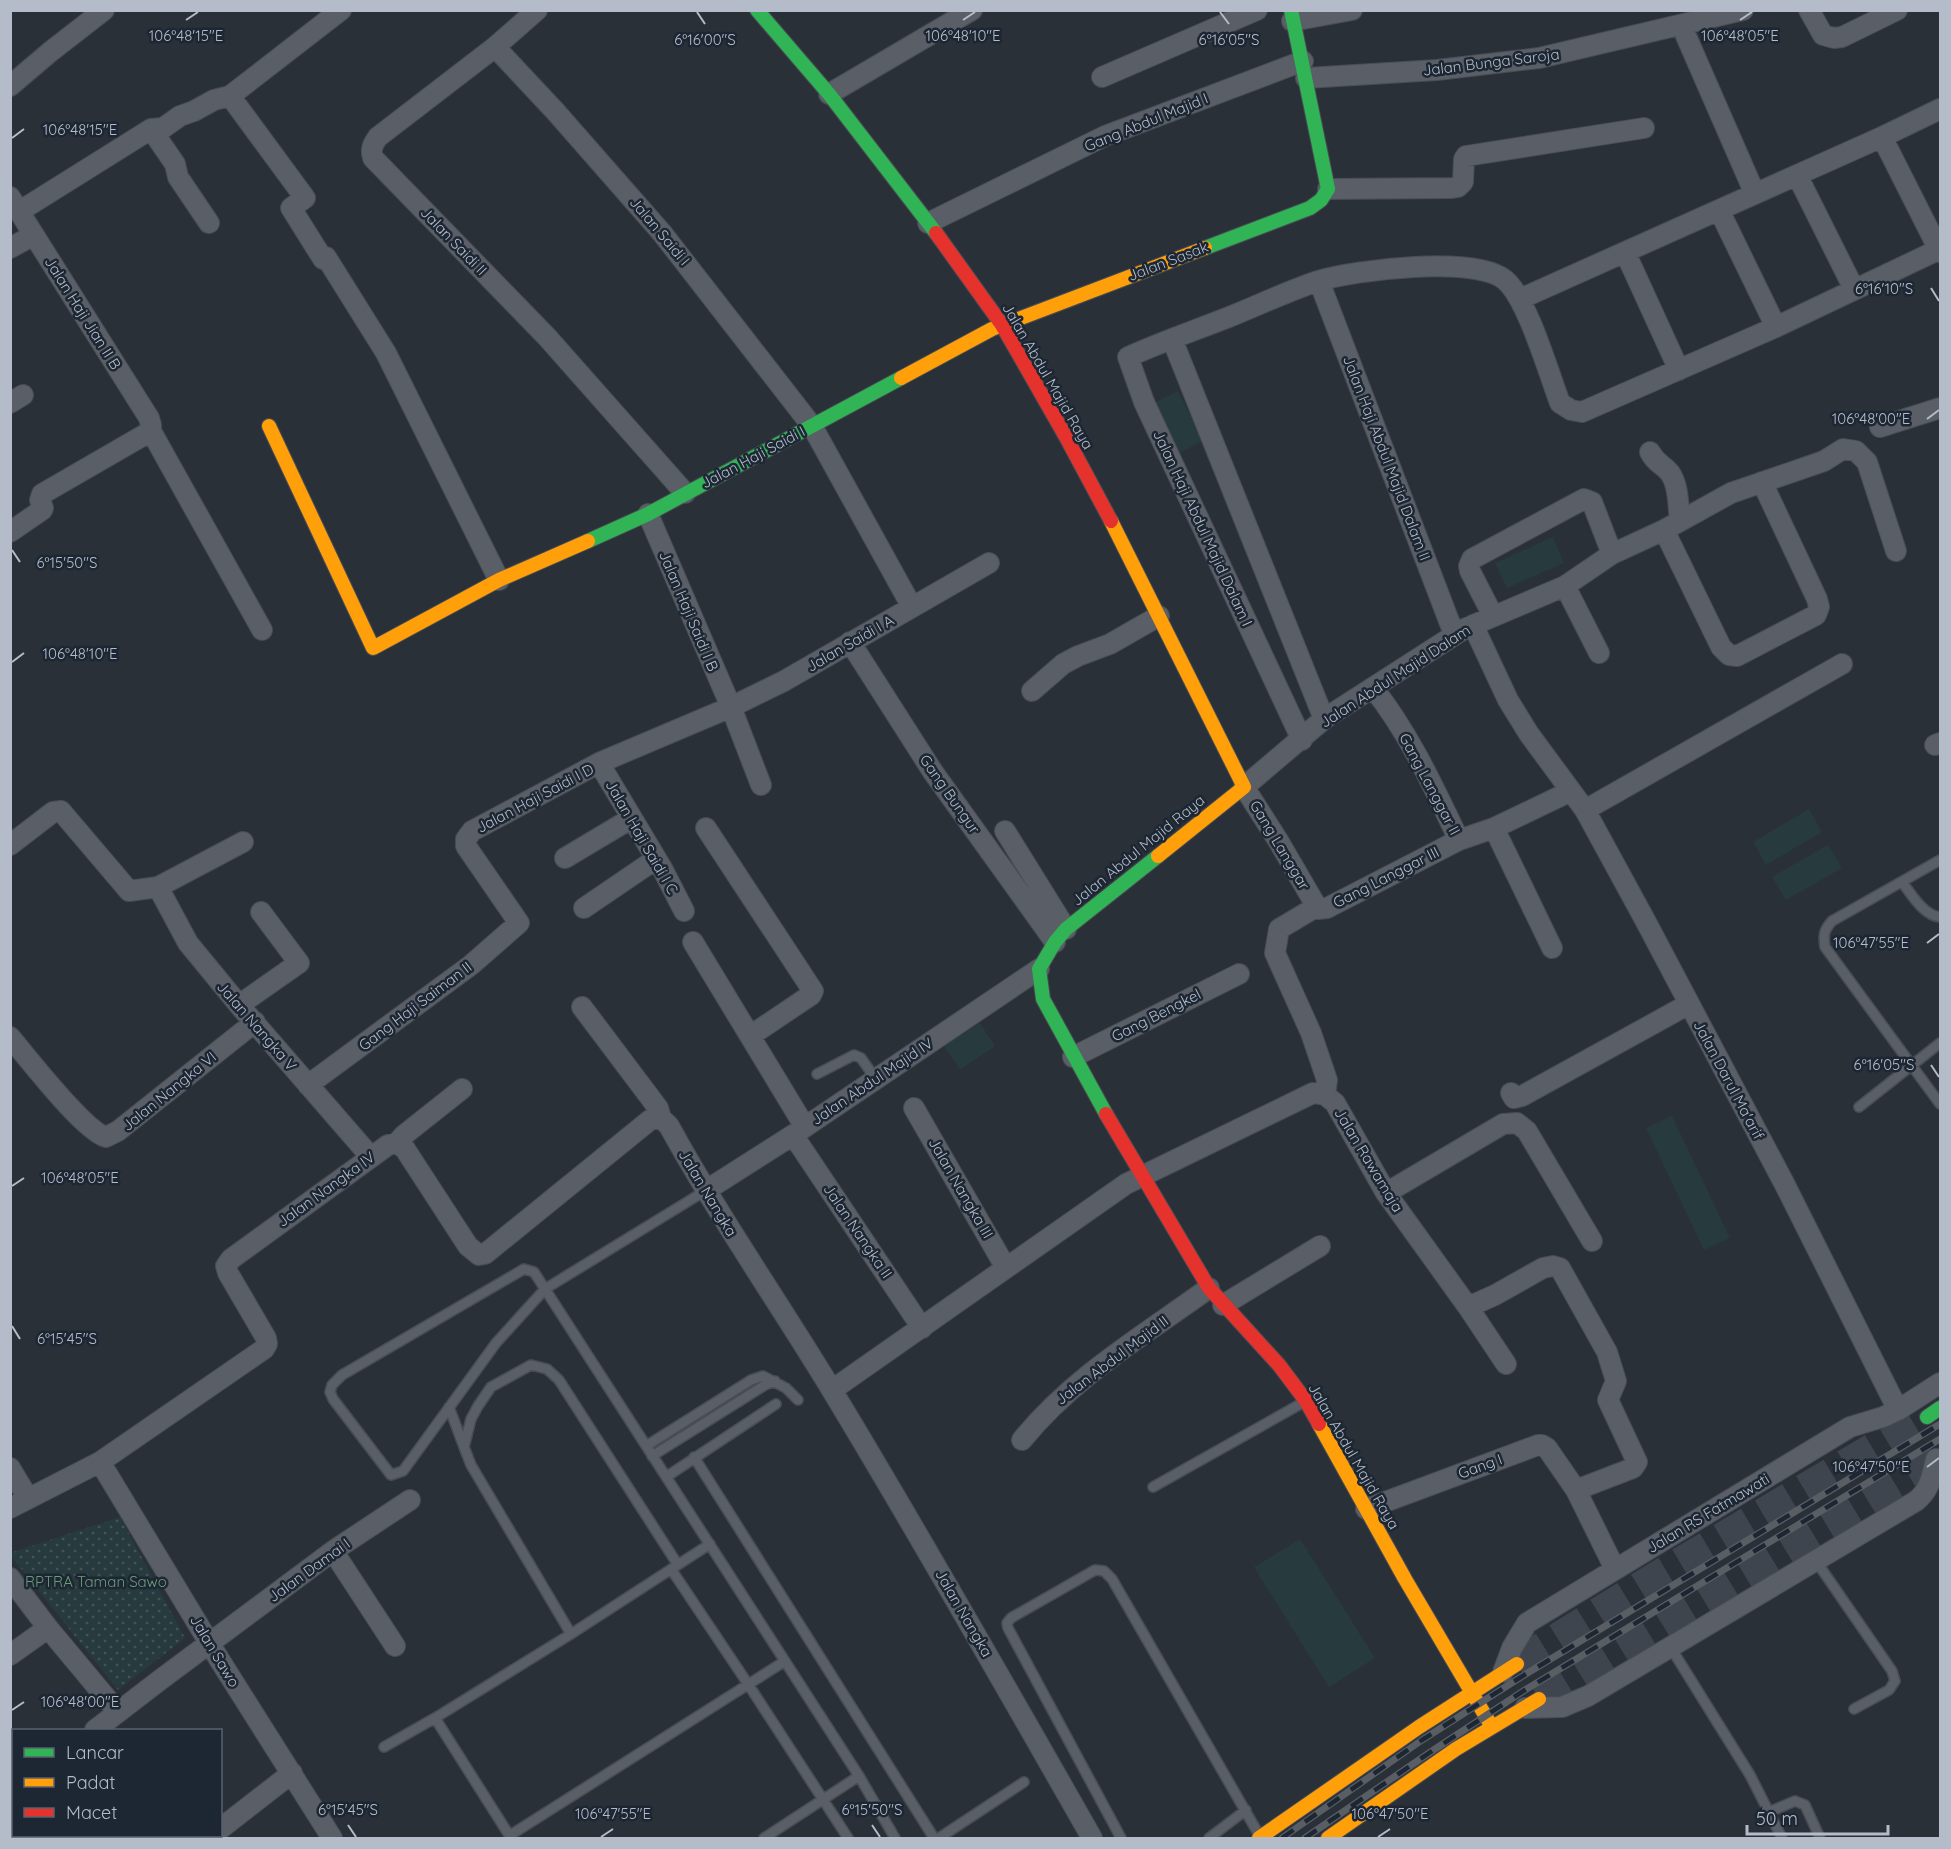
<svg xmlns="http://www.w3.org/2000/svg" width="1951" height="1849" viewBox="0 0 1951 1849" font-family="Quicksand,sans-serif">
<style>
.park{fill:url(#park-dots)}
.pitch{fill:#273a3e}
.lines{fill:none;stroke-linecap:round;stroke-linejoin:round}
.primary-tunnel{stroke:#3f454e;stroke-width:32;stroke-dasharray:32 16;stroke-linecap:butt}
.lane-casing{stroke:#484c53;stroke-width:12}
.street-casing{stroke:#484c53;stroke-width:22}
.fast-casing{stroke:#484c53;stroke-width:16}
.slow-casing{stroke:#484c53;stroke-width:16}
.jam-casing{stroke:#484c53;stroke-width:16}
.lane{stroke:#5a5e66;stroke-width:9}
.street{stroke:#5a5e66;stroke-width:20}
.fast{stroke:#30b455;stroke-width:14}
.slow{stroke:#ff9f0a;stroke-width:14}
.jam{stroke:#e5322d;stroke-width:14}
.rail-casing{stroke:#595d64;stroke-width:7}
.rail{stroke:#1d2633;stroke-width:4.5;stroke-dasharray:14;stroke-linecap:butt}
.ticks{fill:none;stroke:#b4bcc9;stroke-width:2}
.labels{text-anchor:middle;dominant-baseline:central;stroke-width:5;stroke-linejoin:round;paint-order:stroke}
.street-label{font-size:15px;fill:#b4bcc9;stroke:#1d2633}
.park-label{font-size:15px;fill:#6b9a76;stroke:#1d2633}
.ticks-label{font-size:15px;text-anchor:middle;fill:#b4bcc9;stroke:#1d2633;stroke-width:5;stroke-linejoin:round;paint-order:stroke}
</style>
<defs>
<pattern id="park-dots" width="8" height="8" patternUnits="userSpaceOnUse" patternTransform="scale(1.5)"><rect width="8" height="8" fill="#273a3e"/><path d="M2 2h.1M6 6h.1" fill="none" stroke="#445559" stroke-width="1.8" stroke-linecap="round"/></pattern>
</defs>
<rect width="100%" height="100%" fill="#2a3038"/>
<path class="park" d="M120,1517L185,1638L118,1690L11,1556L10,1553Z"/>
<path class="pitch" d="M1178,391L1203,441L1177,454L1152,404Z
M1553,537L1564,563L1507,588L1495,563Z
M1809,809L1822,832L1766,865L1753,842Z
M1828,845L1842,868L1786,900L1772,877Z
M980,1023L995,1046L960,1070L944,1046Z
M1672,1116L1730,1238L1704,1250L1646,1128Z
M1300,1539L1375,1658L1329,1687L1254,1567Z"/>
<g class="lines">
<path class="primary-tunnel" d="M1517,1664L1664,1573L1927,1417
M1539,1699L1940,1455"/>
<defs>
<path id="lane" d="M1940,860L1832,921C1824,930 1823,935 1825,947L1940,1104
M1902,882C1912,895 1923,915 1940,917
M817,1074L854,1055L861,1058L875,1078
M1859,1107L1940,1043
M705,1191L545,1289L496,1343L403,1471L391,1475L333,1399L330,1392L332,1385L342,1375L524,1269L534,1272L545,1289L859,1776L895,1838
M449,1407L464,1447
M646,1446L751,1380L763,1376L786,1388L798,1400
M652,1456L765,1385L775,1381
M694,1457L934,1838
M666,1477L776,1404
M1153,1487L1304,1402
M1816,1561L1892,1671L1895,1681L1889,1690L1854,1709
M671,1569L748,1684L848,1838
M571,1634L471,1465L464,1447L471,1419L478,1406L491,1387L531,1365L547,1369L559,1380L678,1565
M1671,1648L1750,1775L1782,1838
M384,1747L435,1718
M1769,1812L1795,1801L1805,1805L1820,1838
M509,1836L785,1661
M511,1838L435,1718L571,1634L710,1544
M764,1838L859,1776
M939,1838L1024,1782
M1121,1838L1008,1628L1007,1623L1011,1618L1095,1570L1104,1571L1112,1579L1258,1833
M1209,1838L1246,1810"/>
<path id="street" d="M537,10L495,47L378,137C373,144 370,149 373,158L547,337L685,493
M1809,10L1823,35L1834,38L1842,37L1897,10
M1292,21L1352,10
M1686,36L1755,194
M495,47L555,111L662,233L812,426L912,607
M1102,77L1257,10
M1306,78L1437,70L1539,58L1743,10
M10,86L50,52L104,10
M829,94L972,10
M230,96L305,198L291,208L323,259L326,257L386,353L499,580
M151,129L175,164L178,177L209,223
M1882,137L1940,252
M1797,175L1854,289
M1328,189L1452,188L1458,187L1463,182L1464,159L1466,156L1644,128
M10,197L149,418L151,425V431L262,630
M1719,210L1776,327
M20,211L151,129L163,128L180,116L194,111L214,100L230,96L341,10
M928,223L1105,136L1303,61
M10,248L34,235
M1625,252L1679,370
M1319,281L1454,634
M1520,299L1882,137L1940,109
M1172,339L1324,719
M10,403L23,395
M1880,427L1940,408
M1650,452C1656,464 1663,464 1670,473C1679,486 1678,506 1680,521
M648,514L731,707L761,785
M1664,530L1721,647L1729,655L1737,656L1816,615L1819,607L1817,599L1762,482
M10,532L42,510L43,508L40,500L42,494L151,431
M1565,586L1599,653
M1493,616L1470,571L1469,566L1472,559L1584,499L1592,502L1612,554
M1473,625L1508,700L1529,734L1585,810L1645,920L1784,1183L1898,1410
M850,642L933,772L1055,942
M1373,688C1409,733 1434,788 1459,840L1494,828L1571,791
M1032,691L1063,664L1078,656L1110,644L1159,616
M1302,740L1144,402L1128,357C1161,342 1196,330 1229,317C1259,305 1288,291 1318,281C1355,270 1475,255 1505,280C1527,298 1549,374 1560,403L1571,410L1582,412L1776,327L1940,249
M1935,745L1940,743
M599,763L663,870L684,911
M1585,810L1842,664
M706,828L813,991L811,995L750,1036
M1494,828L1552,948
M1005,831L1066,929
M1459,840L1327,908L1318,909L1279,842L1244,787L1324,719L1464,629L1565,586L1612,554L1664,530L1731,493L1824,461L1843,449L1856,451L1867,462L1896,551
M10,845L53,812L61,811L129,891L158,887L243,842
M565,858L632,818
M158,887L188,943L239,1005L370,1156
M1316,907L1279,929L1275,953L1311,1033L1327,1080L1325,1095
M584,908L656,859
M693,942L805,1127
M239,1005L299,963L261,912
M582,1007L658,1108L661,1118L669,1126C719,1217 779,1303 833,1392C922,1539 1007,1689 1092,1838
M10,1037C28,1058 83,1130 106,1137L118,1131L255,1022
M1073,1057L1239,974
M308,1085L471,965L519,923L466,846V839L472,831L599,763L731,707L784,681L989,563
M1511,1093L1514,1098L1522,1096L1689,1004
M914,1108L1006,1268
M793,1135L922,1328
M397,1143L404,1135L462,1089
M705,1191L793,1135L1039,969
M1386,1193L1503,1124L1517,1123L1527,1131L1592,1241
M1223,1305L1320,1246
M1468,1307L1495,1295L1543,1268L1553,1266L1560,1268L1607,1352L1616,1381L1608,1400L1637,1462L1633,1468L1576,1490L1615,1569
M832,1390L1126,1184L1313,1093L1325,1095L1335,1103L1386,1193L1468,1307L1506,1364
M1022,1440C1073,1377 1144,1335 1209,1288
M100,1462L219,1659L332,1838
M10,1468L28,1498
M10,1508L100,1462L264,1349L267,1344L266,1338L228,1273L226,1266L231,1259L388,1145L397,1143L405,1149L468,1246L479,1255L485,1254L650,1120L661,1118
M1366,1509L1538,1445H1542L1547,1448L1576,1490
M333,1551L395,1646
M10,1578L48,1628L118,1712
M10,1655L48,1628
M1503,1672L1512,1648L1527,1623L1850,1427L1883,1417L1898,1410L1940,1383
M1525,1708L1562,1707L1588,1696L1916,1501C1930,1490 1932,1476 1936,1459
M95,1730L160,1680L333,1551L410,1500
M10,1798L14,1796
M220,1829L292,1773"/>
<path id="fast" d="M757,10L829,94L936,233
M1205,248L1310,208L1321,200L1328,189L1291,10
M588,541L648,514L901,378
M1106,1114L1043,999L1039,969L1055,942L1066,929L1158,856
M1927,1417L1940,1408"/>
<path id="slow" d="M901,378L992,329L1205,248
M269,426L373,648L499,580L588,541
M1111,521L1244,787L1158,856
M1319,1424L1405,1579L1492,1727
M1259,1838L1419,1727L1517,1664
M1328,1838L1456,1749L1539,1699"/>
<path id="jam" d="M936,233L1002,325L1066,437L1111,521
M1106,1114L1209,1288L1279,1365L1306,1401L1319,1424"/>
</defs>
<use href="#lane" class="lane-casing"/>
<use href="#street" class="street-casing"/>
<use href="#fast" class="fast-casing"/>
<use href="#slow" class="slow-casing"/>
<use href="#jam" class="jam-casing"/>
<use href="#lane" class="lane"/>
<use href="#street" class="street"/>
<use href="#fast" class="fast"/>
<use href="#slow" class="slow"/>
<use href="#jam" class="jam"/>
<defs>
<path id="rail" d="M1282,1838L1422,1740L1521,1677L1940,1424
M1305,1838L1429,1753L1525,1690L1940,1439"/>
</defs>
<use href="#rail" class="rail-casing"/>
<use href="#rail" class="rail"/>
</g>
<path class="ticks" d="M697,12L705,24M1220,12L1229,24M186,20L198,12M963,20L975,12M1740,20L1752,12M12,138L24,129M1931,288L1939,301M1927,419L1939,410M12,550L20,562M12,662L24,653M1927,943L1939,934M1931,1065L1939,1077M12,1186L24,1178M12,1326L20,1339M1927,1467L1939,1458M12,1710L24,1702M348,1825L356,1837M872,1825L880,1837M601,1837L613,1829M1378,1837L1390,1829"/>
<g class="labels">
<g class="street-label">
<text transform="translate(1491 62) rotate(-7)">Jalan Bunga Saroja</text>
<text transform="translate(1146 122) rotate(-22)">Gang Abdul Majid I</text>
<text transform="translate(660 231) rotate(50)">Jalan Saidi I</text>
<text transform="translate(454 241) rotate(46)">Jalan Saidi II</text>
<text transform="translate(1168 261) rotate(-21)">Jalan Sasak</text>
<text transform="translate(83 313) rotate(58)">Jalan Haji Jian II B</text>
<text transform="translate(1048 376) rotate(60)">Jalan Abdul Majid Raya</text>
<text transform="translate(753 457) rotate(-28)">Jalan Haji Saidi I</text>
<text transform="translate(1387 458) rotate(69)">Jalan Haji Abdul Majid Dalam II</text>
<text transform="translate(1203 528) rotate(65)">Jalan Haji Abdul Majid Dalam I</text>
<text transform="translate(689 611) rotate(67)">Jalan Haji Saidi I B</text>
<text transform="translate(850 643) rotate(-30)">Jalan Saidi I A</text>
<text transform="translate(1395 676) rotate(-33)">Jalan Abdul Majid Dalam</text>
<text transform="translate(1430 784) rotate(62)">Gang Langgar II</text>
<text transform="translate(950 794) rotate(55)">Gang Bungur</text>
<text transform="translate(535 798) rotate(-28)">Jalan Haji Saidi I D</text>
<text transform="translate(642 837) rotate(60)">Jalan Haji Saidi I C</text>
<text transform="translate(1280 845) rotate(59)">Gang Langgar</text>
<text transform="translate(1138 850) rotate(-39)">Jalan Abdul Majid Raya</text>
<text transform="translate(1386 877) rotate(-27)">Gang Langgar III</text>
<text transform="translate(415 1006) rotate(-37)">Gang Haji Saiman II</text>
<text transform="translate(1156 1015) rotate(-27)">Gang Bengkel</text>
<text transform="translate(257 1026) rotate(49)">Jalan Nangka V</text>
<text transform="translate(1729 1080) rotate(62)">Jalan Darul Ma'arif</text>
<text transform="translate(872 1081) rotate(-34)">Jalan Abdul Majid IV</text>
<text transform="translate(169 1091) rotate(-39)">Jalan Nangka VI</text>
<text transform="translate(1369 1160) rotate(59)">Jalan Rawamaja</text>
<text transform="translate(961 1188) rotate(60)">Jalan Nangka III</text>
<text transform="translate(326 1189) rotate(-36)">Jalan Nangka IV</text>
<text transform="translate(708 1193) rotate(59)">Jalan Nangka</text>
<text transform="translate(858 1231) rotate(56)">Jalan Nangka II</text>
<text transform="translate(1112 1360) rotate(-37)">Jalan Abdul Majid II</text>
<text transform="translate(1354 1456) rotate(60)">Jalan Abdul Majid Raya</text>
<text transform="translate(1480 1466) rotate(-20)">Gang I</text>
<text transform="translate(1708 1513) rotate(-31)">Jalan RS Fatmawati</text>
<text transform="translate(309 1570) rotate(-36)">Jalan Damai I</text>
<text transform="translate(964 1613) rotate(60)">Jalan Nangka</text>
<text transform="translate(215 1651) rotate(59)">Jalan Sawo</text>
</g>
<g class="park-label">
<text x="96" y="1581">RPTRA Taman Sawo</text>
</g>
</g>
<g class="ticks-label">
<text x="186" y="41">106°48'15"E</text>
<text x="963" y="41">106°48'10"E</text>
<text x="1740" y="41">106°48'05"E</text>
<text x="705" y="45">6°16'00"S</text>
<text x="1229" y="45">6°16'05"S</text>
<text x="80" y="135">106°48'15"E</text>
<text x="1884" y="294">6°16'10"S</text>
<text x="1871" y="424">106°48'00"E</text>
<text x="67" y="568">6°15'50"S</text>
<text x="80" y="659">106°48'10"E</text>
<text x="1871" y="948">106°47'55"E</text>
<text x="1884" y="1070">6°16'05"S</text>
<text x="80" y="1183">106°48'05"E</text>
<text x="67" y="1344">6°15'45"S</text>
<text x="1871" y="1472">106°47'50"E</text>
<text x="80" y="1707">106°48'00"E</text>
<text x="348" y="1815">6°15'45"S</text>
<text x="872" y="1815">6°15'50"S</text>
<text x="613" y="1819">106°47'55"E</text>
<text x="1390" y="1819">106°47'50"E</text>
</g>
<rect width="1951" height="1849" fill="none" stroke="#b4bcc9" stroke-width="24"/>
<rect x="12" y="1729" width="210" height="108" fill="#1d2633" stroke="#59626f" stroke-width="1.5"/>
<rect x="24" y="1748" width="30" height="9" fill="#30b455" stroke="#59626f" stroke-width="1.5"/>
<text x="66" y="1759" font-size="18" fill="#b4bcc9">Lancar</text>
<rect x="24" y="1778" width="30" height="9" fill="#ff9f0a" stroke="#59626f" stroke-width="1.5"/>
<text x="66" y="1789" font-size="18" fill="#b4bcc9">Padat</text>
<rect x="24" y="1808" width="30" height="9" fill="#e5322d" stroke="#59626f" stroke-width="1.5"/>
<text x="66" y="1819" font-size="18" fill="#b4bcc9">Macet</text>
<path d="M1747 1825v9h141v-9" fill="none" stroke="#b4bcc9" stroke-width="3"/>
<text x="1756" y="1825" font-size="18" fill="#b4bcc9" stroke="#1d2633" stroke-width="4.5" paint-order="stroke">50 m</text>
</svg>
